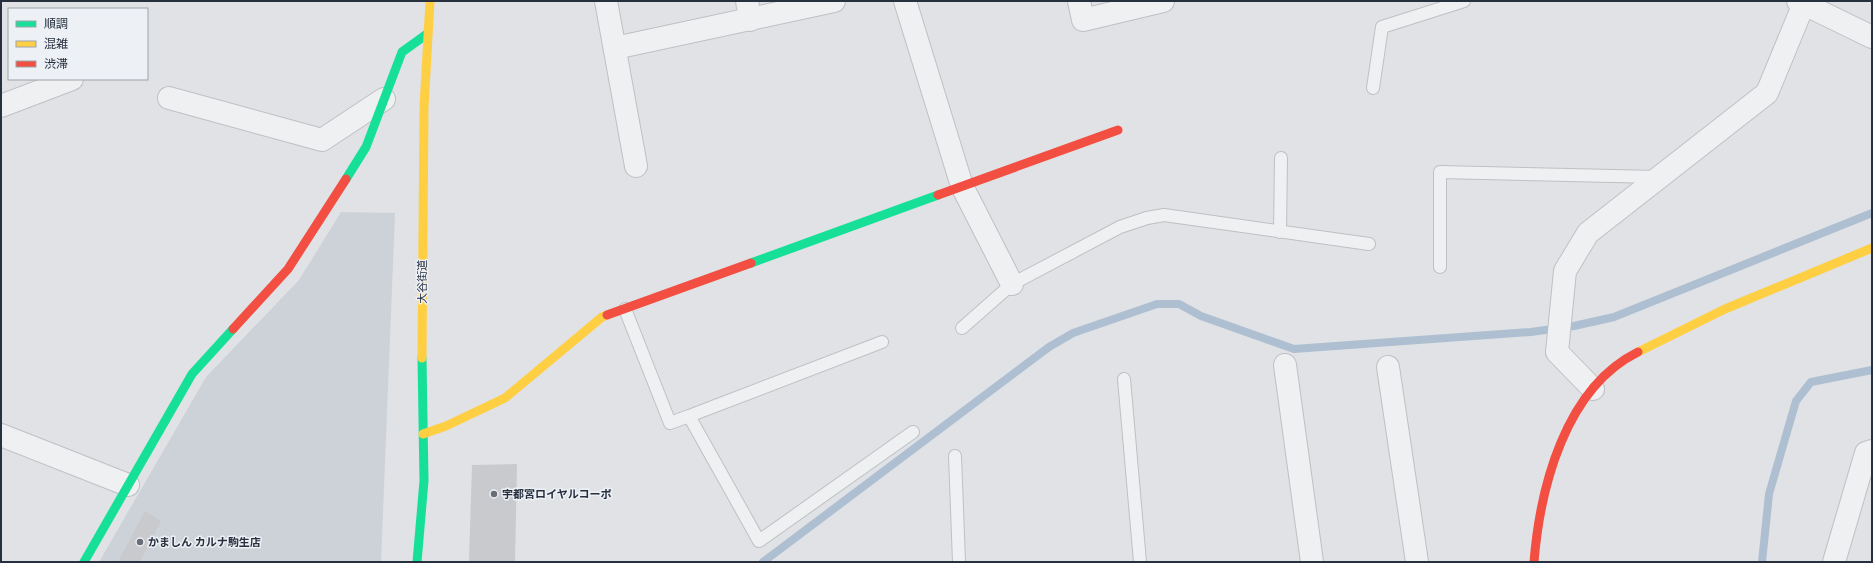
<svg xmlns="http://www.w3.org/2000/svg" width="1873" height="563" viewBox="0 0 1873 563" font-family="'PT Sans','Noto Sans JP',sans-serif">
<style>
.built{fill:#cdd2d9}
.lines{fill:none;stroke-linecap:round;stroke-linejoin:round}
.stream{stroke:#adbfd1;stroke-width:8}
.building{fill:#c8cacd}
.lane-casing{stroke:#bec0c3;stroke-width:14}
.street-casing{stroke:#bec0c3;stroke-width:24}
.lane{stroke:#eff0f2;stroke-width:12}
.street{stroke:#eff0f2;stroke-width:22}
.fast{stroke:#16e098;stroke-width:9}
.slow{stroke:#ffcf43;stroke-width:9}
.jam{stroke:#f24e42;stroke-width:9}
.poi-dot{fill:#686e78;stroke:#edf0f5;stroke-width:1.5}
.labels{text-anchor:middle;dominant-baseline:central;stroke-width:3;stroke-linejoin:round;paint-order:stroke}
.street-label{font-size:11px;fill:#27303e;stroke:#edf0f5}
.poi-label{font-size:11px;font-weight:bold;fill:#27303e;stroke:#edf0f5;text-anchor:start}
</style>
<rect width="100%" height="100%" fill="#e0e2e5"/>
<path class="built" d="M341,212L395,213L381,562H99L206,377L299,280Z"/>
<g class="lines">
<path class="stream" d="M763,562L1049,347L1073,333L1157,304H1179L1201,316L1294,349L1531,332L1574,326L1614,317L1872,213
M1762,562L1769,494L1796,401L1811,382L1872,370"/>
</g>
<path class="building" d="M517,464L515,562H469L472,465Z
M145,511L161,521L140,562H118Z"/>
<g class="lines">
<defs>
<path id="lane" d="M1373,88L1382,27L1464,1
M1280,232L1281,158
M1440,267V172L1658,177
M625,309L670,423L689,416L759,541L913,432
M962,328L1012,284L1120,227L1147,218L1164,215L1369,244
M1124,379L1140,562
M689,416L882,342
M955,456L959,562"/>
<path id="street" d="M606,1L636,166
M747,1L750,20
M905,1L962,186L1012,284
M1079,1L1083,20L1163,1
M1798,1L1872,37
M615,48L834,1
M169,98L322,140L384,99
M1,106L72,79
M1285,365L1312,562
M1388,367L1417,562
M1593,389L1557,352L1565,271L1588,233L1767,93L1805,1
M1,435L128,485
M1834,562L1866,453L1872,451"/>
</defs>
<use href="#lane" class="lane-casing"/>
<use href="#street" class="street-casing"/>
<use href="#lane" class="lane"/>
<use href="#street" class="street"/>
<path class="fast" d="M346,179L366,147L402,52L427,34
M751,263L938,195
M84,562L192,374L233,329
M417,562L424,481L422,358"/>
<path class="slow" d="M1638,352L1725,309L1872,248
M422,358L424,107L430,1
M423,434L446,426L505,398L602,317L607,315"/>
<path class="jam" d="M938,195L1118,130
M607,315L751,263
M233,329L288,269L346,179
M1534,562C1540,488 1565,388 1638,352"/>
</g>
<g class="poi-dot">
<circle cx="494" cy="494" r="4"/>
<circle cx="140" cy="542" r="4"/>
</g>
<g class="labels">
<g class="street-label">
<text transform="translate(422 282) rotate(-90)">大谷街道</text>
</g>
<g class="poi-label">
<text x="502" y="494">宇都宮ロイヤルコーポ</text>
<text x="148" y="542">かましん カルナ駒生店</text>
</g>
</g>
<rect width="1873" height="563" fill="none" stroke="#27303e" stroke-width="4"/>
<rect x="8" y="8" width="140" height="72" fill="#edf0f5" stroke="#9ea3ac"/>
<rect x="16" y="21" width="20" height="6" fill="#16e098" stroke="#9ea3ac"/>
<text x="44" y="28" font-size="12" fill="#27303e">順調</text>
<rect x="16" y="41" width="20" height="6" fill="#ffcf43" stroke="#9ea3ac"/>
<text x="44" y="48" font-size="12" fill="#27303e">混雑</text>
<rect x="16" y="61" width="20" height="6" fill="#f24e42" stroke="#9ea3ac"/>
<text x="44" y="68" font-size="12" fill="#27303e">渋滞</text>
</svg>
